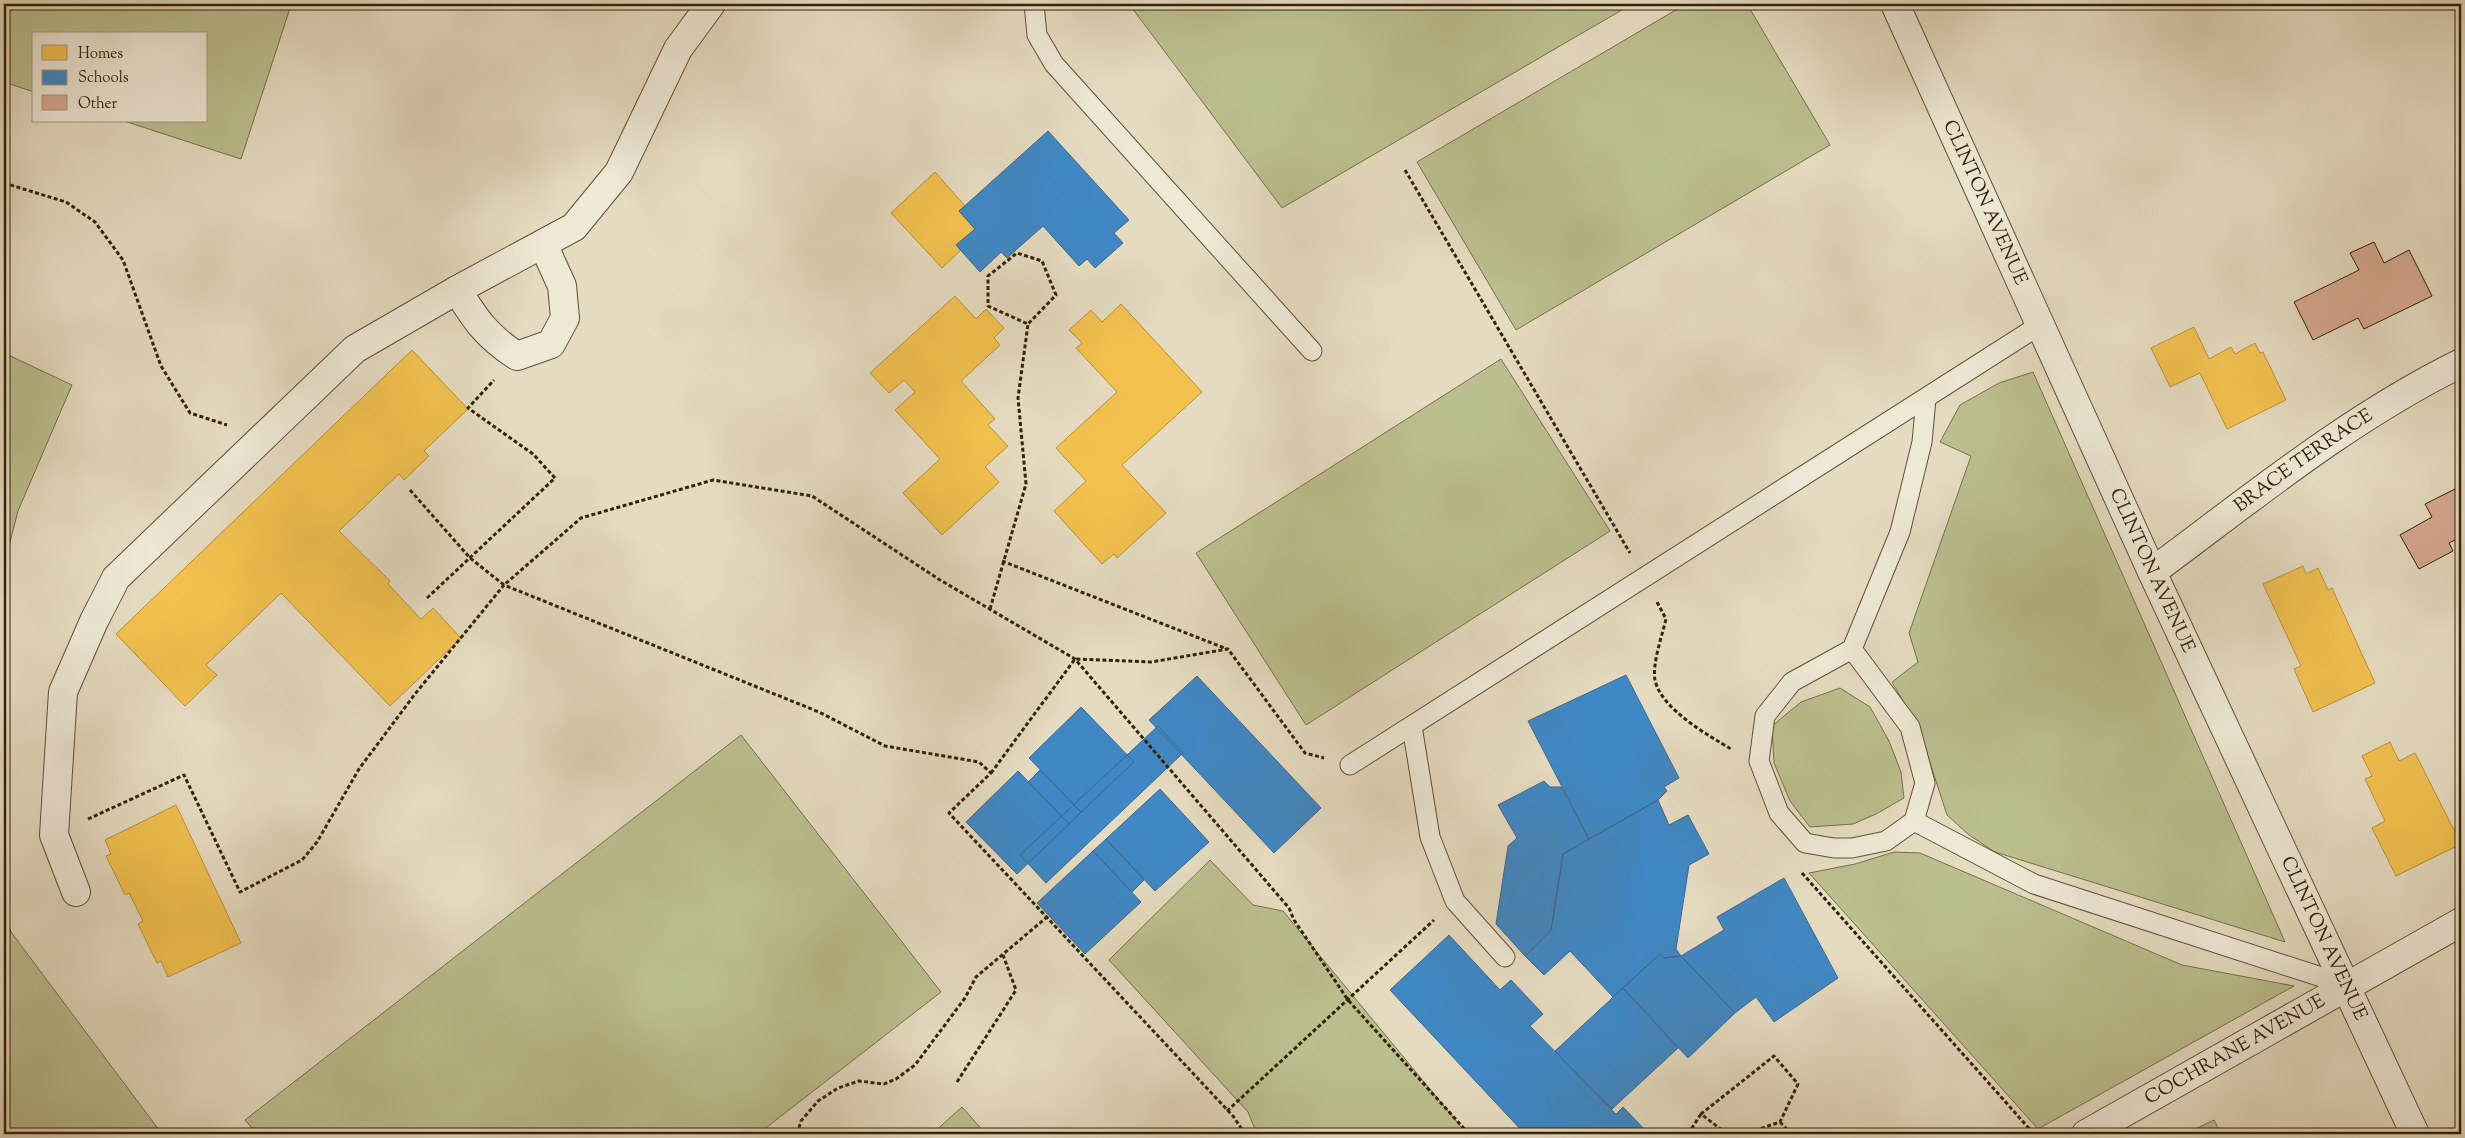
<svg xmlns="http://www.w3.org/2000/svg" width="2465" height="1138" viewBox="0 0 2465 1138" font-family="'Sorts Mill Goudy',serif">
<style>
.green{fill:#bbbe8e;stroke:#78704a}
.homes{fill:#f2c14e;stroke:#b99138}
.schools{fill:#3f88c5;stroke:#3c698c}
.building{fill:#d6a88f;stroke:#342206}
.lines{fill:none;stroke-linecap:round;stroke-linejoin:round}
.lane-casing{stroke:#605034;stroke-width:21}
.street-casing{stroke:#605034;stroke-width:30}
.path{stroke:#342206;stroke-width:3;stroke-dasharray:4 2.5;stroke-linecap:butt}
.lane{stroke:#eee8d6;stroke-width:19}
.street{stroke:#eee8d6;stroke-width:28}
.labels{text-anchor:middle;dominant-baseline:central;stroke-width:5;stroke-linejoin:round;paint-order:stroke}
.street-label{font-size:19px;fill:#342206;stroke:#eee8d6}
</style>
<rect width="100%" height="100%" fill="#e5dbc0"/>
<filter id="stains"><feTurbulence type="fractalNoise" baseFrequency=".004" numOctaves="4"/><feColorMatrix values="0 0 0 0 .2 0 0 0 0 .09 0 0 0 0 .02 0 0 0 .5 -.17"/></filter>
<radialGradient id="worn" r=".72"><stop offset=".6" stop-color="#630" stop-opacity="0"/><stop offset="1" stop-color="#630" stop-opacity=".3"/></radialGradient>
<path class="green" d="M4,4H295L291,5L241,159L124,121H206V34H34V92L4,82Z
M1129,4H1632L1282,208Z
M1686,4H1747L1830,145L1516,330L1417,162Z
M4,353L72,385L18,511L4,565Z
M1501,359L1610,531L1306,725L1196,553Z
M2033,372L2285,942L1995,852L1969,835L1947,815L1924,744L1913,718L1892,682L1918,662L1909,633L1971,456L1940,442L1960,405L1999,383Z
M1840,688L1870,707L1889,741L1901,772L1904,798L1876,814L1853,824L1810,827L1790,801L1774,763L1772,726L1801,702Z
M741,735L941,992L758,1134H257L245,1120Z
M1894,852L1920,853L2182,965L2294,986L2038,1129L1809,873L1855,864Z
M1210,860L1253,905L1283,911L1467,1134H1257L1248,1112L1109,960Z
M4,913L11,932L162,1134H4Z
M962,1107L986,1134H932Z
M2214,1120L2221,1134H2185Z"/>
<path class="homes" d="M935,172L965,206L959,211L975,229L956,245L961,250L942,268L891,213Z
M955,296L976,319L986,309L1004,328L994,338L1000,345L961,381L995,419L988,425L1008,446L985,467L999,482L942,535L903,493L940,459L895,410L915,392L904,380L889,393L870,373Z
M1121,304L1202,392L1122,465L1166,513L1117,558L1114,554L1102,564L1054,511L1086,481L1056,448L1117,392L1076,348L1082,343L1069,330L1091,310L1102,322Z
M2194,327L2209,359L2231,347L2235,354L2255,343L2260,353L2263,352L2286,400L2227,429L2200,373L2170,387L2151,348Z
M412,350L468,409L424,451L429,456L404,480L399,474L339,531L390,581L388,584L421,619L433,608L461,638L390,706L281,593L206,665L217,675L185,706L116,634Z
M2303,566L2306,574L2318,568L2328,590L2332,588L2375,683L2313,712L2294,669L2301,666L2263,584Z
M2390,742L2399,761L2415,753L2461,844L2396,876L2372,828L2385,821L2365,779L2372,776L2362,756Z
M176,805L241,943L168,977L161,961L157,963L138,924L143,921L129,893L125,895L106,856L111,854L105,840Z"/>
<path class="schools" d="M1048,131L1129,220L1114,233L1123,243L1095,268L1087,259L1079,266L1043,226L1007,258L1001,252L980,272L956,245L975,229L959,211Z
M1626,675L1679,778L1664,787L1667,791L1658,800L1589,839L1528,721Z
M1197,676L1321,808L1274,853L1149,720Z
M1081,707L1134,762L1081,812L1029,758Z
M1158,726L1183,753L1046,883L1020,855Z
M1040,770L1081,812L1069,824L1028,782Z
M1018,771L1069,824L1017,874L966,822Z
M1544,781L1550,787H1561L1589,839L1563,854L1551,930L1525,956L1496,924L1508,846L1517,838L1498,805Z
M1160,789L1209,842L1155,891L1106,839Z
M1658,800L1669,825L1688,815L1709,854L1689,865L1676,949L1681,956L1664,958L1660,954L1613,997L1570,951L1544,975L1525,956L1551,930L1563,854Z
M1106,839L1144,880L1132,892L1093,851Z
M1093,851L1141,902L1085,954L1037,903Z
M1784,878L1838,978L1774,1022L1756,997L1735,1013L1681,956L1724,930L1717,917Z
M1449,935L1500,990L1511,980L1543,1014L1530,1026L1616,1114L1623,1107L1649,1134H1525L1390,990Z
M1660,954L1664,958L1681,956L1735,1013L1688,1058L1623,988Z
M1623,988L1678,1048L1612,1109L1555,1051Z"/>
<path class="building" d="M2461,217V231L2456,220Z
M2374,242L2384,263L2409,250L2432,296L2364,329L2358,318L2313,340L2294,302L2359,270L2350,253Z
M2461,486V537L2449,543L2453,551L2419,569L2400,535L2432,517L2425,504Z"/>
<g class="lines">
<defs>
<path id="lane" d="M1034,4L1037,35L1054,64L1312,351
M1852,649L1910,727L1925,783L1914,821L1886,841L1852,848H1834L1805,843L1779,813L1759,761L1765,716L1792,682Z
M1852,649L1900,532L1922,442L1926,399
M1412,726L1430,837L1455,901L1505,957
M1350,765L2040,325
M1914,821L2034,884L2346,985"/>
<g id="street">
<path id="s1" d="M1895,4L2152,572L2415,1134"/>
<path d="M457,290C476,320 486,336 517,356L551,344L565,318L562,286L543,244"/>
<path id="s2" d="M2152,572C2252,498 2349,418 2461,363"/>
<path d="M76,892L54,835L63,692L94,621L116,578L355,349L457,290L574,227L619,172L678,49L711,4"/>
<path id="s3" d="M2086,1134L2461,922"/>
</g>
</defs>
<use href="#lane" class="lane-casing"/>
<use href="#street" class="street-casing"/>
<path class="path" d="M1405,170L1630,553
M4,183L66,202L95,222L123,260L161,366L190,413L227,425
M410,490L470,558L504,585L581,518L713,480L812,496L940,580L1075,659L1289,908L1294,920L1348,1000L1469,1134
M1002,561L1227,649
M427,598L555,478L533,454L468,408L494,380
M1657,602L1666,619C1662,636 1652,664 1655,680C1661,709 1708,735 1731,749
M990,609L1026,484L1018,398L1028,324L988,306V276L1017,253L1042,261L1056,295L1028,324
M991,773L1075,659L1151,662L1228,649L1305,753L1324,758
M88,819L184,775L240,892L302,860L317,842L359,769L415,694L504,585L819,712L885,746L979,762L991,773L949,813L1233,1116L1245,1134
M1802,873L2034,1134
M957,1082L1016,990L1003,955
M1227,1111L1434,920
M1780,1122L1791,1134
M797,1134L801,1121L818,1101L838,1088L859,1081L884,1084L896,1079L915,1065L965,998L976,977L1047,917
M1688,1134L1701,1114
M1727,1134L1701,1114L1774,1056L1798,1084L1780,1122L1744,1134"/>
<use href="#lane" class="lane"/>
<use href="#street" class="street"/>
</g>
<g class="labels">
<g class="street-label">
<text stroke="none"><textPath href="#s1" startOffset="218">CLINTON AVENUE</textPath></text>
<text stroke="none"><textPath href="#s2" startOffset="188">BRACE TERRACE</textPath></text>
<text stroke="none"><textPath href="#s1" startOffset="622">CLINTON AVENUE</textPath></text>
<text stroke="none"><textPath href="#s1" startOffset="1028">CLINTON AVENUE</textPath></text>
<text stroke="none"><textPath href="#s3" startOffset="171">COCHRANE AVENUE</textPath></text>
</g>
</g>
<rect width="2465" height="1138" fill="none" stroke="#e5dbc0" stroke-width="20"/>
<rect x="5" y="5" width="2455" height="1128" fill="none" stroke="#342206" stroke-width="2.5"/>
<rect x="10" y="10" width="2445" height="1118" fill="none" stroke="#342206"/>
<rect x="32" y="32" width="175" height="90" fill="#eee8d6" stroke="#a49983"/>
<rect x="42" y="45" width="25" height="15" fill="#f2c14e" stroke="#a49983"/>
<text x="78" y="58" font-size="15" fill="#342206">Homes</text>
<rect x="42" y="70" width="25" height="15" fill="#3f88c5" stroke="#a49983"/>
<text x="78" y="82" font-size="15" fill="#342206">Schools</text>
<rect x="42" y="95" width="25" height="15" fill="#d6a88f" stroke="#a49983"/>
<text x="78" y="108" font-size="15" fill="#342206">Other</text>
<rect width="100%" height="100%" filter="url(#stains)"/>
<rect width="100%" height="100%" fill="url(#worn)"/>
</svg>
